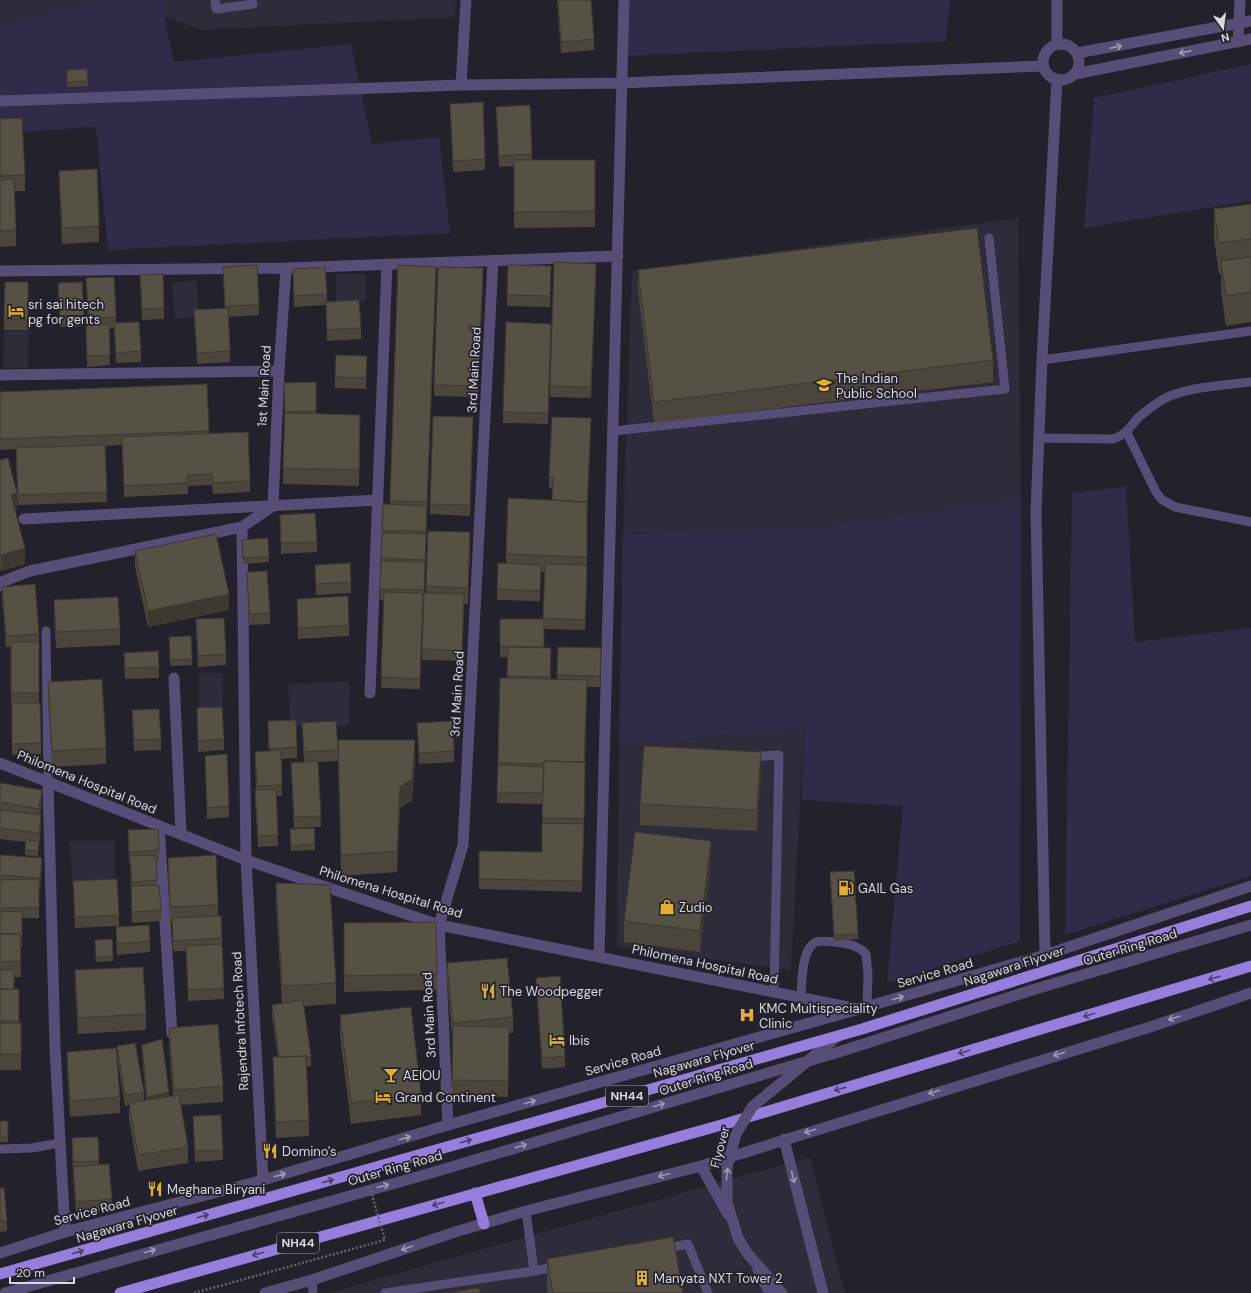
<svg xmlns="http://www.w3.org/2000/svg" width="1251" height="1293" viewBox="0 0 1251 1293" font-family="'DM Sans',sans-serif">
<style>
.built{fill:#2e2c3b}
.grass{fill:#312b4a}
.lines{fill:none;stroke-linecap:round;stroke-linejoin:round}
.service{stroke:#564e77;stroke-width:9}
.minor{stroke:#564e77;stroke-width:11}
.tertiary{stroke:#564e77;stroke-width:11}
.trunk{stroke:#9480dc;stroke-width:11}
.path-bridge{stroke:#66646e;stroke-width:2.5;stroke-dasharray:2 2;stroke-linecap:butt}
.tertiary-bridge{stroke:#564e77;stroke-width:11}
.trunk-bridge{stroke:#9480dc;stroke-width:11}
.wall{fill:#4a463b}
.shaded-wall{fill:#3c3930}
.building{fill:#565145;stroke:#3c3930}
.oneway{stroke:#9e9ab0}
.oneway2{stroke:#4b426a}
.labels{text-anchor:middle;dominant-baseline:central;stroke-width:3.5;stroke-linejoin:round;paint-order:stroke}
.shield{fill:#23212c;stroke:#a2a1a9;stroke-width:1}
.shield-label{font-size:12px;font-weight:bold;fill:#d9d8df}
.poi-label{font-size:13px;fill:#d9d8df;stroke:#23212c;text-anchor:start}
.street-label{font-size:13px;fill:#d9d8df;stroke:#23212c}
</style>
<rect width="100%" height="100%" fill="#23212c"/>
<path class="built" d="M0,0H102L0,25Z
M161,0H456L455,17L200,30L164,16Z
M1018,218L1021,499L814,529L623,534L632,271Z
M336,274H366V301H336Z
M197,280L199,316L175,319L172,283Z
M4,331H29L28,368H3Z
M199,673H223L222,711L199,713Z
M350,681L349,725L291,727L288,684Z
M804,728L791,970L617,947L619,745Z
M70,841H115V888L73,890Z
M810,1157L845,1293H329L469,1253Z"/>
<path class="grass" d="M102,0H161L174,62L351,44L372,144L439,137L450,233L108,250L96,127L0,133V25Z
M627,0H950L946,41L627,56Z
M1251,64V201L1084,228L1094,98Z
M1126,486L1135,642L1251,628V876L1065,935L1072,493Z
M1021,499L1020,941L887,983L903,806L802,800L804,728L619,745L623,534L814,529Z"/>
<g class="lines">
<path class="service" d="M215,0L216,9L253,4L252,0
M1042,360L1251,331
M613,431L1005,389L989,238
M1127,433L1156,492L1161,499L1175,507L1251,522
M1039,438L1113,439C1126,435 1129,428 1138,418C1144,412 1153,406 1160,401C1182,387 1225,385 1251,382
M46,631L48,782
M749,757L779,755L774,992
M801,997C802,983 801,949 816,942C822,940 829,942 835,942C848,944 856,944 866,954L868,974L867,1007
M0,1149L32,1148L59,1143
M663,1249L688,1244L708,1293
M534,1271L558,1266
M312,1280L313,1293
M385,1293L534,1271L526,1211"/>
<path class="minor" d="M1238,42L1240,0
M1043 62a18 18 0 1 1 36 0a18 18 0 1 1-36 0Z
M1057,44V0
M1077,53L1251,21
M1075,74L1251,39
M461,85L466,0
M0,101L461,85L620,83L1043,66
M0,271L286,268L618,256
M0,375L279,371
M273,506L279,371L286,268
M24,519L378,500
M242,527L246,860L263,1180
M0,586L4,581L30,571L242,527L273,506
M174,678L181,834
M370,693L387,264
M48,782L55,1048L65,1232
M159,826L172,1034
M1045,955L1036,511L1042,360L1057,79
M599,956L624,0
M448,1125L439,925L463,845L493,260"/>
<path class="tertiary" d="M0,763L246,860L439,925L858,1009
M784,1139L823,1293
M701,1166L728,1214
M0,1253L65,1232L263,1180L448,1125L859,1009L1045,955L1251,886
M758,1270L770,1293
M5,1293L431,1173L842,1051L1032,990L1251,925
M265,1293L312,1280L455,1232L526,1211L701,1166L1150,1027L1251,993"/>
<path class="trunk" d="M475,1193L484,1224
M120,1293L725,1124L1251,966"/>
<path class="path-bridge" d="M194,1293L385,1240L369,1185"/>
<path class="tertiary-bridge" d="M782,1293L747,1253L738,1238L727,1202V1166L736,1134L752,1107L838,1036"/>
<path class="trunk-bridge" d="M0,1274L862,1029L1251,906"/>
</g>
<path class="wall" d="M557,0H591L594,39V50L561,53Z
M87,69L88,86L67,87V70Z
M450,104L485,159V170L453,172Z
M496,107L532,154V160H595V227L514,228V166L499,167Z
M0,119L25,175V191H14L16,230V246L0,247Z
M59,171L99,226V242L62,244L59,187Z
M1251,204V322L1226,326L1221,292V273L1219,274L1214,239V209Z
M398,265L436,277L424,593H426V586L470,549L468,604H464L462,661L422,660L423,601L420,689L381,688L384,600H380L381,558L383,504H390Z
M223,267L259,305V315L228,317L230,362L197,364L194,310L225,309Z
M293,269L327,294V302L361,328V339L327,341L326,305L294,307Z
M638,270L993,360V382L654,423L638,291Z
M596,274L591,398L550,397V386Z
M140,275L164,308V319L142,320Z
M551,277L550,307L507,306V295Z
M86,278L116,317V323L141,351V362L116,363L114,328L109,329L110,365L87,367L86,325H88Z
M483,279L478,397L434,396V385Z
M5,282H28V330H4Z
M58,283L84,315V326L60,327Z
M551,335L548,424L503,423V412Z
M367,356L366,389L335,388V377Z
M316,382V413L360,431L359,486L283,484L285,413L284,383Z
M207,384L209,433L250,481V492L213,494L212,485L188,486V494L124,497L122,445L105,446L107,502L18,505L17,498V509H15L25,564L1,571L0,569V460L17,492L16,449L0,450V392Z
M473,428L470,516L430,514V504Z
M591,429L587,516V576L585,630L544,629V648L551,659V679H557L558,647L601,648L600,687H587L585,762V778L582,892L479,889V851L542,852L543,804L497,803V792L500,678H507L508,657H500V619H543L545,572H541L540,601L497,600V589L506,563V554L552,500L553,488H549V477Z
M280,515L317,542V552L281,554Z
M242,545L269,557V562L243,564Z
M135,551L229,610L148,627L135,567Z
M315,565L351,582V593L316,595Z
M247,572L270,613V624L249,625Z
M2,587L39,634V703L41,743V754L12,755V703H20H11V647H6L2,598Z
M297,599L349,625V636L298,639Z
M54,600L120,629V645L56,648L54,616Z
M196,619L226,654V665L198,667Z
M169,637L192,659V665L170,666Z
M124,653L159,667V678L125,679Z
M48,682L106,748V764L52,767L48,698Z
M197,708L224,739V750L198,752Z
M132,710L161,739V750L134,751Z
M268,721L297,747V758L281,759L282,796H276L278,846L258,847L255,800V790H256L255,752L269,751Z
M302,723L338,750L415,761L412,800L400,808L397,872L341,876L338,761L318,762L321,827L294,828L291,763L304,762Z
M417,723L454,751V762L419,764Z
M205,756L229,806V817L207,819Z
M761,773L757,831L640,825V804Z
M0,783L42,801L40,815L41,826L38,857L25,855V842L0,839Z
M128,830L159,850V861H156L157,885L161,910V921L132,923L131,897V886L130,863H129Z
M290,835L315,844V850L291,851Z
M0,855L42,868L40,889H39V918H22V947H20L21,977H14V989H19V1023H21V1070H0Z
M168,858L218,905V916L222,938L224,999L188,1001L186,951H173L172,923H170L168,874Z
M711,862L700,952L624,942V921Z
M830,872L858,934V939L834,941Z
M73,881L119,915V926L75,928Z
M276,883L336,983V1004L304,1006L311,1056V1066L306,1067L309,1120V1136L276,1138L273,1073V1057H278L272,1016V1005L282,1004L276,904Z
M436,922L437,990L344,992V923Z
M116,927L150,941V952L117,955Z
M112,939L113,961L96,962L95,940Z
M447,963L513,1017V1033H509L508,1097L452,1096V1037L447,979Z
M75,970L146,1014V1030L78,1034L75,986Z
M536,978L565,1056V1067L542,1069L536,988Z
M340,1015L421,1094V1115L351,1124L340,1036Z
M169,1028L223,1086V1102L181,1105L188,1147V1163L138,1171L129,1119V1105L125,1106L117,1057V1046L144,1092V1101L146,1100L142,1055V1045L169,1097L173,1096L169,1044Z
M67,1052L120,1097V1113L70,1117L67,1068Z
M193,1116L223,1150V1160L195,1162Z
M0,1121L8,1137V1142H0Z
M98,1137L99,1165L112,1199V1210L76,1213L73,1178L72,1138Z
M0,1188L7,1221V1231L0,1232Z
M547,1259L683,1293H548L547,1289Z"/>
<path class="shaded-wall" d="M596,264V274L591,398V387Z
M436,267V277L427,513V502Z
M483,268V279L478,397V386Z
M551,324V335L548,424V413Z
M360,415V431L359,486V470Z
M473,417V428L470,516V505Z
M591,418V429L587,516V505Z
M17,493V509L11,511V495Z
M427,506V516L424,601L425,560Z
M470,532V549L468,604V588Z
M25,548V564L1,571V555Z
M587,565V576L585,630V620Z
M423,593V604L420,689V679Z
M229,594V610L148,627V611Z
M464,594V605L462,661V651Z
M415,740V761L412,800L400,808L397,872V851L400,787Z
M761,752V773L757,831V810Z
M585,762V778L582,892V881Z
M42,790V801L39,820V809Z
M41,815V826L39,844V833Z
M711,841V862L700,952V931Z
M42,858V868L40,889V878Z
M509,1027V1043L508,1097V1081Z
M169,1092V1102L147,1107V1097Z"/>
<path class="building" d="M558,0H591L594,39L561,42Z
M87,69L88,81L67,82V70Z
M483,102L485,159L453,161L450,104Z
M530,105L532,154L499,156L496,107Z
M22,118L25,175L0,176V119Z
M514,160H595V211L514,212Z
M97,169L99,226L62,228L59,171Z
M14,179L16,230L0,231V180Z
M1251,204V239L1219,243L1214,209Z
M977,228L993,360L654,402L638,270Z
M1251,257V292L1226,296L1221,261Z
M554,262L596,264L591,387L550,386Z
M257,265L259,305L225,306L223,267Z
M398,265L436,267L427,502L390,501Z
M508,265L551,266L550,296L507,295Z
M325,267L327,294L294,296L293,269Z
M438,267L483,268L478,386L434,385Z
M163,274L164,308L142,309L140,275Z
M114,277L116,317L89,319L86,278Z
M5,282H28V319H4Z
M82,282L84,315L60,316L58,283Z
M359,300L361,328L327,330L326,302Z
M228,308L230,351L197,353L194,310Z
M139,322L141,351L116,353L114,323Z
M506,322L551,324L548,413L503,412Z
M109,324L110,355L87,356L86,325Z
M336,355L367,356L366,378L335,377Z
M316,382V411L285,412L284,383Z
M207,384L209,431L0,439V392Z
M285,413L360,415L359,470L283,468Z
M433,416L473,417L470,505L430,504Z
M552,417L591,418L587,505V502L552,500L553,477H549Z
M248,432L250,481L213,483L212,474L187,475L188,483L124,486L122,437Z
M105,445L107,492L18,495L16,448Z
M8,458L17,493L11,495L25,548L1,555L0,553V460Z
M508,498L587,502V557L506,554Z
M383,504L427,506L426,531H382Z
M315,513L317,542L281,543L280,515Z
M428,531L470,532L468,588L426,586Z
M382,533L426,534L425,560L381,558Z
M216,534L229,594L148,611L135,551Z
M268,538L269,557L243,558L242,540Z
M381,561L425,562L424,590L380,589Z
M350,563L351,582L316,584L315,565Z
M498,563L541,565L540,591L497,589Z
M545,564L587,565L585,620L543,618Z
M267,571L270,613L249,614L247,572Z
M35,584L39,634L6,636L2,587Z
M384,592L423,593L420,679L381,677Z
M424,593L464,594L462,651L422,649Z
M348,596L349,625L298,628L297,599Z
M118,597L120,629L56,632L54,600Z
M224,618L226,654L198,656L196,619Z
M500,619H544V647L500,646Z
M191,636L192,659L170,660L169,637Z
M11,642H39V693L11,692Z
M508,647L551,648L550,677L507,676Z
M558,647L601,648L600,676L557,675Z
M158,651L159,667L125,668L124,653Z
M500,678L587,680L584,762L544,761V764L498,763Z
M102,679L106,748L52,751L48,682Z
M12,703H40L41,743L12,744Z
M222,707L224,739L198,741L197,708Z
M159,709L161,739L134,740L132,710Z
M296,720L297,747L269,749L268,721Z
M336,721L338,750L304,752L302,723Z
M453,721L454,751L419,753L417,723Z
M338,740H415L412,779L400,787L397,851L341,855Z
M644,746L761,752L757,810L640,804Z
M281,750L282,785L257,786L255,752Z
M227,754L229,806L207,808L205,756Z
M318,761L321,816L294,817L291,763Z
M544,761L585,762L584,819L542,818Z
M498,765L544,767L543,793L497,792Z
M0,783L42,790L39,809L0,802Z
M276,789L278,835L258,836L255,790Z
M0,810L41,815L39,833L0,828Z
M542,823L584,824L582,881L479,879V851L542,852Z
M314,828L315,844L291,846L290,829Z
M158,829L159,850L129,852L128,830Z
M635,832L711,841L700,931L624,921Z
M26,840L39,841L38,851L25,850Z
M0,855L42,858L40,878L0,875Z
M156,855L157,880L132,882L130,856Z
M216,855L218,905L170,907L168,858Z
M854,871L858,934L834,935L830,872Z
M39,879V907L0,908V880Z
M117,879L119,915L75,917L73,881Z
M276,883L330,885L336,983L282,986Z
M159,885L161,910L132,912L131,886Z
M22,911V937H20V934H0V912Z
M221,916L222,938L173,941L172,918Z
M436,922L437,974L344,976V923Z
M149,925L150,941L117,944L116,927Z
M0,934H20L21,961L0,962Z
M112,939L113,956L96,957L95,940Z
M222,944L224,988L188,990L186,946Z
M507,958L513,1017L453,1023L447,963Z
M143,967L146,1014L78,1018L75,970Z
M0,970H14V989H0Z
M560,976L565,1056L542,1058L536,978Z
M0,989H19V1021H0Z
M303,1000L311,1056L279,1057L272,1005Z
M411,1007L421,1094L351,1103L340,1015Z
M0,1023H21V1054H0Z
M218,1024L223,1086L174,1090L169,1028Z
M453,1026L509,1027L508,1081L452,1080Z
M162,1039L169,1092L147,1097L142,1045Z
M135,1043L144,1092L125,1095L117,1046Z
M116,1048L120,1097L70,1101L67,1052Z
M306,1056L309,1120L276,1122L273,1057Z
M179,1095L188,1147L138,1155L129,1103Z
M221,1115L223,1150L195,1151L193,1116Z
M0,1121H8V1137H0Z
M98,1137L99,1161L73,1162L72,1138Z
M109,1164L112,1199L76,1202L73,1167Z
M0,1188H4L7,1221H0Z
M673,1237L683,1293H553L547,1259Z
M479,1288L480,1293H448Z
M702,1292L703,1293H695Z"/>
<defs><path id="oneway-shaft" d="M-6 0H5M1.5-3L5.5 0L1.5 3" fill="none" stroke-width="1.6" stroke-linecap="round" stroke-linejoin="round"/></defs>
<g class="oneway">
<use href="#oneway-shaft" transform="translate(1116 47) rotate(-11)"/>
<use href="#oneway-shaft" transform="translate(1185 52) rotate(169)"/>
<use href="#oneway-shaft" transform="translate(898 998) rotate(-16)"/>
<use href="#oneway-shaft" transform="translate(1174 1018) rotate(162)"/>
<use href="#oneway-shaft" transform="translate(1059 1054) rotate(163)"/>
<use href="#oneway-shaft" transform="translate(934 1092) rotate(163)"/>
<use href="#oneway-shaft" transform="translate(530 1102) rotate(-16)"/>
<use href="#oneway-shaft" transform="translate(659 1105) rotate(-17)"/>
<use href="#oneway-shaft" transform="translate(810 1131) rotate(163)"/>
<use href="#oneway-shaft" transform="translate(405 1138) rotate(-16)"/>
<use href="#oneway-shaft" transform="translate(521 1146) rotate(-17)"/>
<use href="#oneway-shaft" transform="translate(727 1174) rotate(-85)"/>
<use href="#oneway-shaft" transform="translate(280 1175) rotate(-16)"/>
<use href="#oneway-shaft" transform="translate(664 1175) rotate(165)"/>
<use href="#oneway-shaft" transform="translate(793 1177) rotate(76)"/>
<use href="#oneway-shaft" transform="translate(383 1186) rotate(-15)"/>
<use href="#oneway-shaft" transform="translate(407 1248) rotate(161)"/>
<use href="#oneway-shaft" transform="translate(150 1251) rotate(-16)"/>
</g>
<g class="oneway2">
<use href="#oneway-shaft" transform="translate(1214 978) rotate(163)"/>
<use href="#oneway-shaft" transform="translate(1089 1015) rotate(163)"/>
<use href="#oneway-shaft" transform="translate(964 1052) rotate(163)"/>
<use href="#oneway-shaft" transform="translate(840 1089) rotate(163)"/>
<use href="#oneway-shaft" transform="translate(466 1141) rotate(-16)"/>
<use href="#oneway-shaft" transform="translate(328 1181) rotate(-16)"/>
<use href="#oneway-shaft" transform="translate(438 1204) rotate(164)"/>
<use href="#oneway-shaft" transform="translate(203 1216) rotate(-16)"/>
<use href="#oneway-shaft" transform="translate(78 1252) rotate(-16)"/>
<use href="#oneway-shaft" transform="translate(258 1254) rotate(164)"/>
</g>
<defs>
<symbol id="hotel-bare" viewBox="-9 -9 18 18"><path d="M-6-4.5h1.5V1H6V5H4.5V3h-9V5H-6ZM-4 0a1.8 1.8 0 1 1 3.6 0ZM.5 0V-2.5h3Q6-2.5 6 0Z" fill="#e2af34" stroke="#23212c" stroke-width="2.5" paint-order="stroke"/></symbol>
<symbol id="school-bare" viewBox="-9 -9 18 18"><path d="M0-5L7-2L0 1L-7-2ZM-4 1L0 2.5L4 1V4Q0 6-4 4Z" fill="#e2af34" stroke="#23212c" stroke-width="2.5" paint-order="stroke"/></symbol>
<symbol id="fuel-bare" viewBox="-9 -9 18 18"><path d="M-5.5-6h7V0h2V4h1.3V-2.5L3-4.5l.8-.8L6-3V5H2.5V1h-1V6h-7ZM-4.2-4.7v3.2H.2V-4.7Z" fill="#e2af34" stroke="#23212c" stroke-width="2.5" paint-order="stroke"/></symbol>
<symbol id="shop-bare" viewBox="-9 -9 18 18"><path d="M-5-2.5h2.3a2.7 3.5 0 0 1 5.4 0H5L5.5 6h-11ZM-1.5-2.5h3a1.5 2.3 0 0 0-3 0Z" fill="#e2af34" stroke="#23212c" stroke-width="2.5" paint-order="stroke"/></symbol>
<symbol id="restaurant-bare" viewBox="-9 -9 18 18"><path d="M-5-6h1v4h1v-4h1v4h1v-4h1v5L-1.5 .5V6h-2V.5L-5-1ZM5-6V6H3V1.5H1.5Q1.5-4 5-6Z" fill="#e2af34" stroke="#23212c" stroke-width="2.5" paint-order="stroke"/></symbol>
<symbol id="hospital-bare" viewBox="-9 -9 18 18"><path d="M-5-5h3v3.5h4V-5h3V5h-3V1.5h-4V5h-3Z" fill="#e2af34" stroke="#23212c" stroke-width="2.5" paint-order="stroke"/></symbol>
<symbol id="bar-bare" viewBox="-9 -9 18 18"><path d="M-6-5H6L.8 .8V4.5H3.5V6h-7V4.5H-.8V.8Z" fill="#e2af34" stroke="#23212c" stroke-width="2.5" paint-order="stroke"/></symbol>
<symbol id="building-bare" viewBox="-9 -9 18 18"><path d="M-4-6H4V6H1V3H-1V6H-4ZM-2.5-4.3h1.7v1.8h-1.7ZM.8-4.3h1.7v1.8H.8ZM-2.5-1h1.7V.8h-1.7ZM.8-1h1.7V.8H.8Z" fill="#e2af34" stroke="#23212c" stroke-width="2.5" paint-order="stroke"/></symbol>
</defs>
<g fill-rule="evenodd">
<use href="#hotel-bare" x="5" y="300" width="22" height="22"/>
<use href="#school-bare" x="813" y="374" width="22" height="22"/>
<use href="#fuel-bare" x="835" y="877" width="22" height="22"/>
<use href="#shop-bare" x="656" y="896" width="22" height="22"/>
<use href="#restaurant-bare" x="477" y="980" width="22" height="22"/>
<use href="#hospital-bare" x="736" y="1004" width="22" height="22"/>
<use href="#hotel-bare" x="546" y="1029" width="22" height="22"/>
<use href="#bar-bare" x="380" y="1064" width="22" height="22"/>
<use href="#hotel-bare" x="372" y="1086" width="22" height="22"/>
<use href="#restaurant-bare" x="259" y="1140" width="22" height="22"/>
<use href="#restaurant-bare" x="144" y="1178" width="22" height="22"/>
<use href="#building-bare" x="631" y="1267" width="22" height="22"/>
</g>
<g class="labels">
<g class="shield">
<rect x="606" y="1086" width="42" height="20" rx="3"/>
<rect x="277" y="1233" width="42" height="20" rx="3"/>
</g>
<g class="shield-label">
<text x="627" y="1096">NH44</text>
<text x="298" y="1243">NH44</text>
</g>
<g class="poi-label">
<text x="28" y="304">sri sai hitech<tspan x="28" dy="15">pg for gents</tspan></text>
<text x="836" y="378">The Indian<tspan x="836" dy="15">Public School</tspan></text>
<text x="858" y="888">GAIL Gas</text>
<text x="679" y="907">Zudio</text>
<text x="500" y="991">The Woodpegger</text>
<text x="759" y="1008">KMC Multispeciality<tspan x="759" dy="15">Clinic</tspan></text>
<text x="569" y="1040">Ibis</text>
<text x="403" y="1075">AEIOU</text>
<text x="395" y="1097">Grand Continent</text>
<text x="282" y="1151">Domino's</text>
<text x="167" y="1189">Meghana Biryani</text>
<text x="654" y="1278">Manyata NXT Tower 2</text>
</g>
<g class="street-label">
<text transform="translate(474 370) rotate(-87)">3rd Main Road</text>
<text transform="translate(264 386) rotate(-87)">1st Main Road</text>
<text transform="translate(457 694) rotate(-87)">3rd Main Road</text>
<text transform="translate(87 782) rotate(22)">Philomena Hospital Road</text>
<text transform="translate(391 892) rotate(17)">Philomena Hospital Road</text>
<text transform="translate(1130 947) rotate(-17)">Outer Ring Road</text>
<text transform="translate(705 964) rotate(12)">Philomena Hospital Road</text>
<text transform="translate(1014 966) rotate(-18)">Nagawara Flyover</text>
<text transform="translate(935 973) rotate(-16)">Service Road</text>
<text transform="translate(429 1015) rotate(-93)">3rd Main Road</text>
<text transform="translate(240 1021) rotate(-93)">Rajendra Infotech Road</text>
<text transform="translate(704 1059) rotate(-16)">Nagawara Flyover</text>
<text transform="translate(623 1061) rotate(-16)">Service Road</text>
<text transform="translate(706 1077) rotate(-17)">Outer Ring Road</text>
<text transform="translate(720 1147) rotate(-75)">Flyover</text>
<text transform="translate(395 1168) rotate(-16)">Outer Ring Road</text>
<text transform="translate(92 1211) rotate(-15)">Service Road</text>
<text transform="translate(127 1224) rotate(-16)">Nagawara Flyover</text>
</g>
</g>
<g transform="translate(1223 28) rotate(166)" stroke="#23212c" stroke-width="3" paint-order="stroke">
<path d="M0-3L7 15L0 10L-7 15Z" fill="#d9d8df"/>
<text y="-6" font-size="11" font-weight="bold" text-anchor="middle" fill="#d9d8df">N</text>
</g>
<path d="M10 1277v6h64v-6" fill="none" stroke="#d9d8df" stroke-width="2"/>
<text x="16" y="1277" font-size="12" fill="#d9d8df" stroke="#23212c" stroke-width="3" paint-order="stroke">20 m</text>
</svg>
